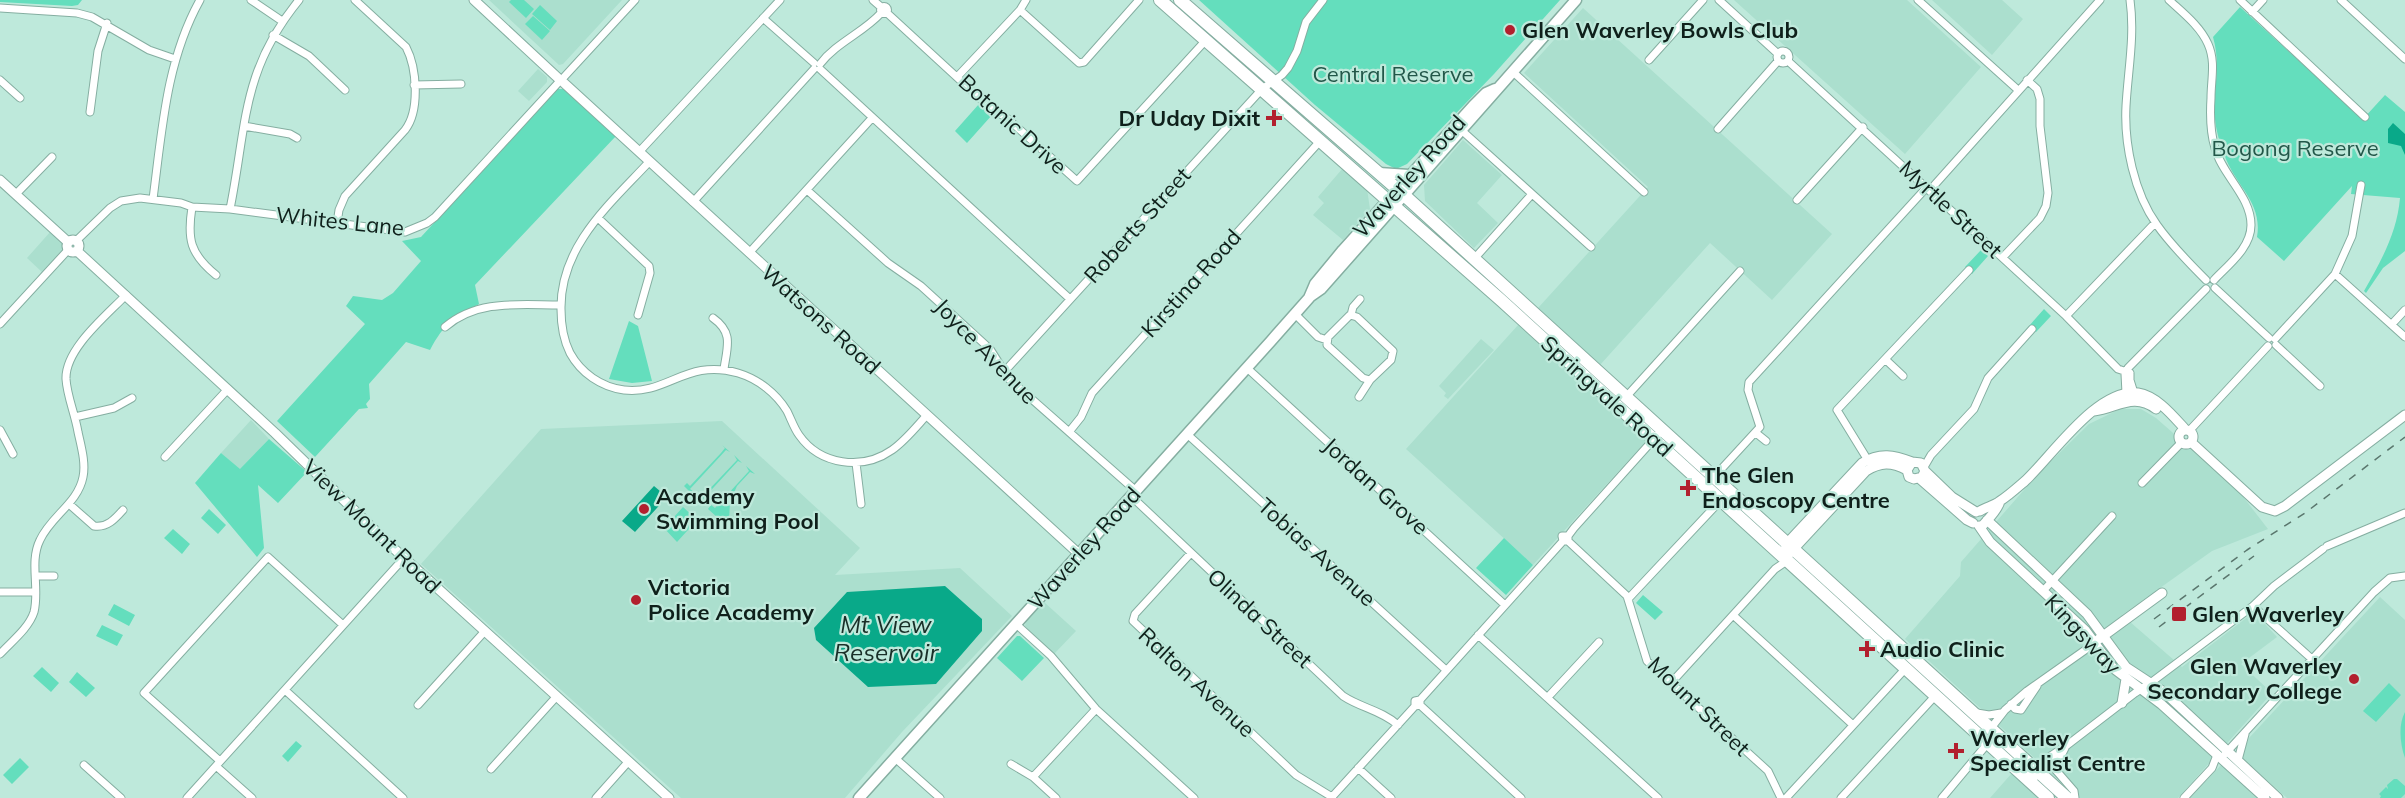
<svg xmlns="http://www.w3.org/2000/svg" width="2405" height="798" viewBox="0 0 2405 798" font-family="Mulish,sans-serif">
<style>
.built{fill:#abdfce}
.green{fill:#64debd}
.water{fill:#09a989}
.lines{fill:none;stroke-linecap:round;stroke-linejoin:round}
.street-casing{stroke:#85aea1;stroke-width:9}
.secondary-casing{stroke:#85aea1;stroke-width:11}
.primary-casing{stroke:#85aea1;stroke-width:13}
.highway-casing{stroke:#85aea1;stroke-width:14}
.street{stroke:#fff;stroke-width:7}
.secondary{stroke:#fff;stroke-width:9}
.primary{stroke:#fff;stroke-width:10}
.highway{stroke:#fff;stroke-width:12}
.rail{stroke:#5a766d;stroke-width:1.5;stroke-dasharray:8 8;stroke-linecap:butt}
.poi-dot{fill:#b2202e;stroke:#bee9db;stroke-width:2}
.labels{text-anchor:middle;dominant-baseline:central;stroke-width:4.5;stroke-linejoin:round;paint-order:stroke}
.poi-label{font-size:22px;font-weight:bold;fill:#0f201b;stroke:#bee9db;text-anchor:start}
.park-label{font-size:22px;fill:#225749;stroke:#bee9db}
.street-label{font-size:22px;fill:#0f201b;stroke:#bee9db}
.water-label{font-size:24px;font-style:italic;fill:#192f28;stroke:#bee9db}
</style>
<rect width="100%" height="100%" fill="#bee9db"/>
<path class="built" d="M489,0H622L563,64L559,65Z
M1734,0H1907L1981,67L1905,154Z
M1932,0H2002L2023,19L1992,55Z
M1583,8L1832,234L1772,300L1710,243L1600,365L1538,308L1648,187L1524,73Z
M538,69L547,77V82L529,101L518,91Z
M1463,140L1502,175L1477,203L1498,223L1474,248L1425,201L1424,185Z
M1343,168L1367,189L1370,209L1343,240L1313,215L1324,203L1318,197Z
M51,231L63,242L62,251L43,273L27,258Z
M1519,324L1647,440L1533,565L1406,449Z
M1481,339L1494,350L1448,399L1444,396L1446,393L1439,386Z
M2120,409H2141L2156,418L2237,489L2268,529L2212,551L2122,615L2182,667L2254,612L2277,637L2241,664L2272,693L2178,798H2078L1905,639L1960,576L1961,562L2037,475L2089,424Z
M251,420L269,439L240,470L221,453Z
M722,421L860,548L835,575L960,568L1012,616L902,732L845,798H681L421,564L541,429Z
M2380,597L2405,620V798H2287L2243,759V753L2249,738Z
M1044,602L1076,631L1054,654L1025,626L1026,621Z
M2222,764L2261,798H2190Z
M2012,773L2038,798H1990Z"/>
<path class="green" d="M0,0H82L78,5L72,6L0,2Z
M511,0H524L534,9L526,18L509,2Z
M1199,0H1560L1494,74L1407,164L1396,169L1386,164L1315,105Z
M540,5L557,21L550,30L532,14Z
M2240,7L2363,119L2385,95L2405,112V251L2383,268L2366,293L2364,291C2381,261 2397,233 2400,198L2351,194L2352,186L2284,261L2257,237C2263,202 2235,186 2224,154C2220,144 2216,130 2215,119C2212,89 2222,69 2213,37Z
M533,16L550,31L542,40L525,24Z
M557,89H567L616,136L475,285L479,304C453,319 445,322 430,350L406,342L369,384L370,399L366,404L368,408L359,409L315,457L277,421L365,324L346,306L353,296L382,300L393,293L421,261L402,241L421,237Z
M979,104L992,115L967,143L955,131Z
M1981,250L1988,256L1972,274L1965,267Z
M2044,309L2051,316L2036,332L2029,326Z
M629,321L638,326L652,381L632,383L609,379Z
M269,439L307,472L278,503L258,485L264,548L257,557L195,483L221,453L240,469Z
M722,445L730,452L726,450L690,489L695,493L692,494L684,486L687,483L690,486L721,453L725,448Z
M734,455L742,463L738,461L702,500L705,503L702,504L697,497L699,494L702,497L737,460Z
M746,466L755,474L750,472L737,486L732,497L736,499L735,502H730L729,521L733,524L728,527L708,509L711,505L715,508L749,471Z
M683,507L697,520L677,542L664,528Z
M209,509L226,525L218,534L201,518Z
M173,529L190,544L182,554L164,538Z
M1504,538L1533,565L1506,595L1476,568Z
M1643,595L1663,612L1655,620L1636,603Z
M114,604L135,615L129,626L108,615Z
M102,625L123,635L117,646L96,636Z
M1017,636H1020L1044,658L1022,681L997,658Z
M42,667L59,683L51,692L33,676Z
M77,672L95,688L86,697L69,682Z
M2389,683L2401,695L2376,722L2363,711Z
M2405,712V758C2400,744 2398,725 2405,712Z
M296,741L302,746L288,762L282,756Z
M20,758L29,767L12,784L3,775Z
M2394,779H2397L2405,786V794L2401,798H2380L2381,796L2379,794L2386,787L2388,789L2387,785Z"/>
<path class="water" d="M2393,123L2405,134V155L2401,146L2388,143V129Z
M654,486L667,497L635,532L622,521Z
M945,586L982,619V631L936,684L868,687L816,640L814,628L847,592Z"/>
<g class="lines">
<defs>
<path id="street" d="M251,0L282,21
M873,0L881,7
M1719,0L1778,54
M1918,0L2018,90
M2130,0C2135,36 2128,70 2126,106C2124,144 2134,193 2157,225C2171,245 2189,263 2206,280
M2169,0C2183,13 2200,26 2208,44C2216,62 2211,79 2211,98C2210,114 2210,132 2215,148C2222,175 2251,196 2251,225C2251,248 2228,265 2214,280
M2240,0L2365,117
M2341,0L2405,59
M880.5 10a3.5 3.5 0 1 1 7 0a3.5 3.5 0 1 1-7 0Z
M0,8L77,13L92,17L149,50L175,59
M1020,10L1079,63L1084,62L1139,0
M886,12L986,104L1008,119L1077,181L1206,40
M2252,12L2263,0
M763,18L814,63
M273,35L309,56L345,90
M1777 57a6 6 0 1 1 12 0a6 6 0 1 1-12 0Z
M1649,60L1703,0
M1788,61L2066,316L2118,369L2130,373
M820,64C836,43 864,32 881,13
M820,69L1070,299
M1512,71L1644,192
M958,76L1020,10L1026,0
M564,77L635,0
M0,80L20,98
M414,85L461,84
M90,112L98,51L107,23
M244,126L290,134L297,138
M1459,128L1591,247
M1718,129L1778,61
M639,152L780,0
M649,162C610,204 560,246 561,309C561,324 563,339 570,353C581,373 601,387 624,390C668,395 686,358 738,373C758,379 776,393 787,411C791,419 794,428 799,435C820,465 862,471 892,450C905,441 916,427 927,415
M807,190L888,263L921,286L990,349L1009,379L1136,491
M1930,190L2100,0
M16,194L52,157
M153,199C162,131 166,61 200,0
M1797,200L1863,127
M693,202L814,69
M192,207C187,239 190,254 216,275
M230,209C247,125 241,71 299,0
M598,218L649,266L650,273L638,315
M337,223L339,210L345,196L405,130C420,111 417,68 406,47L355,0
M76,241L110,208L121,201L140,198L181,203L192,207L230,209L405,232L427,223L435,217L558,83
M749,253L872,118
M2003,257L2040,218L2046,206L2048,193L2040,126V99L2037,89L2027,80
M1474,259L1532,194
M2335,274L2405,337
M2215,288L2269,338
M1295,314L1318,337L1327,340
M1350,315L1357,317L1393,351L1391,360L1370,380L1363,378L1327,345L1328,337Z
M1351,315L1353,307L1360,299
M2066,316L2155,223
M713,318C734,333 727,347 724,369
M0,324L68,250
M2392,324L2405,310
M445,327C478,299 519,305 560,305
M2275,339L2335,274L2352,236L2361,185
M2276,345L2320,386
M1885,359L1903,376
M1247,368L1505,605
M1004,372L1262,89L1282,75L1288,68L1297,51L1306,22L1323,0
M2130,373V380L2134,393
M2126,393L2125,374L2128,368L2206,289
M1359,397L1370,380
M1626,397L1740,271
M75,417L114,408L132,398
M0,430L13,454
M2190,430L2268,346
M1069,432L1081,417L1092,393L1321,140
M1756,433L1766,441
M1187,434L1446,670
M165,457L228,389
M1869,462L1837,410L1969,270
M856,463L861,504
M1924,467L1931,455L1974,409L1988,378L2032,329
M1714,477L1760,427L1748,390L1749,382L1927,187
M2142,483L2181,443
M1131,496L1343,696C1361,708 1381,710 1398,725
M69,504L94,526C107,528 115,519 123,510
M1568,536H1562L1563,541H1568V536L1574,528L1662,430
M1568,541L1627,596L1647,661L1768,771L1781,798
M2327,546L2405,513
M1191,553L1135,614L1133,621L1296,775L1332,797
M36,576H54
M2043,591L2112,516
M0,592H35
M1628,599L1721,500
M2253,606L2313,660
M1733,615L1853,725
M1016,624L1051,656L1096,709L1194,798
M1478,635L1658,798
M0,654C11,642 29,628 34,612C40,589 29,562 40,540C51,516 78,503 83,477C86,463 81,446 78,432C75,414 67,396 66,379C65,349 106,316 126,295
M1671,683L1775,569L1788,560
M285,690L403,798
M1548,697L1599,642
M1420,700V705L1415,706V701L1420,700L1563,541
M2011,704L2015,709L2021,710L2037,686
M418,705L485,631
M1420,705L1521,798
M1977,713L1989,715L2001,713
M1991,728L2005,710L2027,691L2095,643
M2225,754L2374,592L2390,578L2405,576
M895,758L940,798
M2238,760L2245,734
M220,761L144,693L268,557L343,625
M1011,764L1033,777L1056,798
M84,765L121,798
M216,766L252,798
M1358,768L1391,798
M2054,768L2074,791L2075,798
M491,769L557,696
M1033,777L1096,709
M2026,778L2043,761L2066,746L2135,693L2153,681L2253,606L2274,586L2323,549
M2030,781L2061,756L2066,746
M187,798L404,558
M596,798L629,761
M1331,798L1415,706
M1786,798L1906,668
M1841,798L1936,695
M1942,798L1988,743
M2184,798L2212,768L2217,755"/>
<path id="secondary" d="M474,0L558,78
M564,83L1079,554
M0,180L68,242
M67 246a6 6 0 1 1 12 0a6 6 0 1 1-12 0Z
M77,251L275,433L391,546L669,798
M2094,411C2117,408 2134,392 2156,409
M2179 437a7 7 0 1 1 14 0a7 7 0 1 1-14 0Z
M2191,442L2262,507L2275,511L2285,506L2405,415
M1925,471L1922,477L1914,479L1909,477L1907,470L1912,462L1921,463L1925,471L1952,497L1976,512
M1919,478L1967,520L1973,523
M1980,511C1986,507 1994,506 2000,501C2008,496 2018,487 2025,481C2052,456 2098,387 2138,393C2157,396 2173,416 2185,429
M1987,520L2087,614L2126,667L2164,692L2278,798
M1983,525C1989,518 1998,510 2000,501
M1979,526L1990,542L2085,630L2113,668L2161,704L2265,798
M1785,549L1791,539L1862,463C1880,452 1894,455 1912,462
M1789,554L1866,471C1881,462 1891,462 1907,470
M2099,639L2162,593
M2122,703L2126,679"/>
<path id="primary" d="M1379,173L1409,175
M1311,296L1321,289L1576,0
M859,798L1271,341L1309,298L1315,284L1343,250L1473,106L1486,93L1495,89"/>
<path id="highway" d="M1160,0L1502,301L2048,798
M1180,0L1404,195L2067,798"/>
</defs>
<use href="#street" class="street-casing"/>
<use href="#secondary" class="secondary-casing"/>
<use href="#primary" class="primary-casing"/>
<use href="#highway" class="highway-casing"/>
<use href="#street" class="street"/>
<use href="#secondary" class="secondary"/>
<use href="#primary" class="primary"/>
<use href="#highway" class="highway"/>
<path class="rail" d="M2154,619L2247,550L2305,513L2405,437
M2159,627L2254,556"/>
</g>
<g class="poi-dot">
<circle cx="1510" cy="30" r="6"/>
<path d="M1271 109h6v6h6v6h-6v6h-6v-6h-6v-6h6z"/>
<path d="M1685 479h6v6h6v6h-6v6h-6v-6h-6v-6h6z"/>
<circle cx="644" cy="509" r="6"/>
<circle cx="636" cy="600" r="6"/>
<rect x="2171" y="606" width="16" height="16" rx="3"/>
<path d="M1864 640h6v6h6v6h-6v6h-6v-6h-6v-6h6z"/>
<circle cx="2354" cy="679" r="6"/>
<path d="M1953 742h6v6h6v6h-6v6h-6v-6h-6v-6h6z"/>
</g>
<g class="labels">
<g class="poi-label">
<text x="1522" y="30">Glen Waverley Bowls Club</text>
<text x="1260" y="118" text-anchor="end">Dr Uday Dixit</text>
<text x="1702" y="475">The Glen<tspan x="1702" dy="25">Endoscopy Centre</tspan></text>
<text x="656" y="496">Academy<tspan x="656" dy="25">Swimming Pool</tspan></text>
<text x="648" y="587">Victoria<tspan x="648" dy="25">Police Academy</tspan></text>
<text x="2192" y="614">Glen Waverley</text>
<text x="1880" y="649">Audio Clinic</text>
<text x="2342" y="666" text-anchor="end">Glen Waverley<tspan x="2342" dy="25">Secondary College</tspan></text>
<text x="1970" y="738">Waverley<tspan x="1970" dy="25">Specialist Centre</tspan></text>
</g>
<g class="park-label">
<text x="1393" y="74">Central Reserve</text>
<text x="2295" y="148">Bogong Reserve</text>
</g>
<g class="street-label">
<text transform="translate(1013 124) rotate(42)">Botanic Drive</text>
<text transform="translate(1409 176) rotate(-48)">Waverley Road</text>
<text transform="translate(1951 209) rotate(43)">Myrtle Street</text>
<text transform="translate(340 221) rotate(6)">Whites Lane</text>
<text transform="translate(1137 225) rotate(-48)">Roberts Street</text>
<text transform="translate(1191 283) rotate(-48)">Kirstina Road</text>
<text transform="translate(821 319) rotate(42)">Watsons Road</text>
<text transform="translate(986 351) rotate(46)">Joyce Avenue</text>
<text transform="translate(1607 396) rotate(42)">Springvale Road</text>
<text transform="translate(1376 486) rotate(42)">Jordan Grove</text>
<text transform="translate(372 526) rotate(44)">View Mount Road</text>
<text transform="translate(1084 548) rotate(-48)">Waverley Road</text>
<text transform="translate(1317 552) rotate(42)">Tobias Avenue</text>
<text transform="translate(1260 618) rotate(43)">Olinda Street</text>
<text transform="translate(2083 634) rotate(47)">Kingsway</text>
<text transform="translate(1197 682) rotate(43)">Ralton Avenue</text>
<text transform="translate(1699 706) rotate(44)">Mount Street</text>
</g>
<g class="water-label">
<text x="886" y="624">Mt View<tspan x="886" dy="28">Reservoir</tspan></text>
</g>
</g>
</svg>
